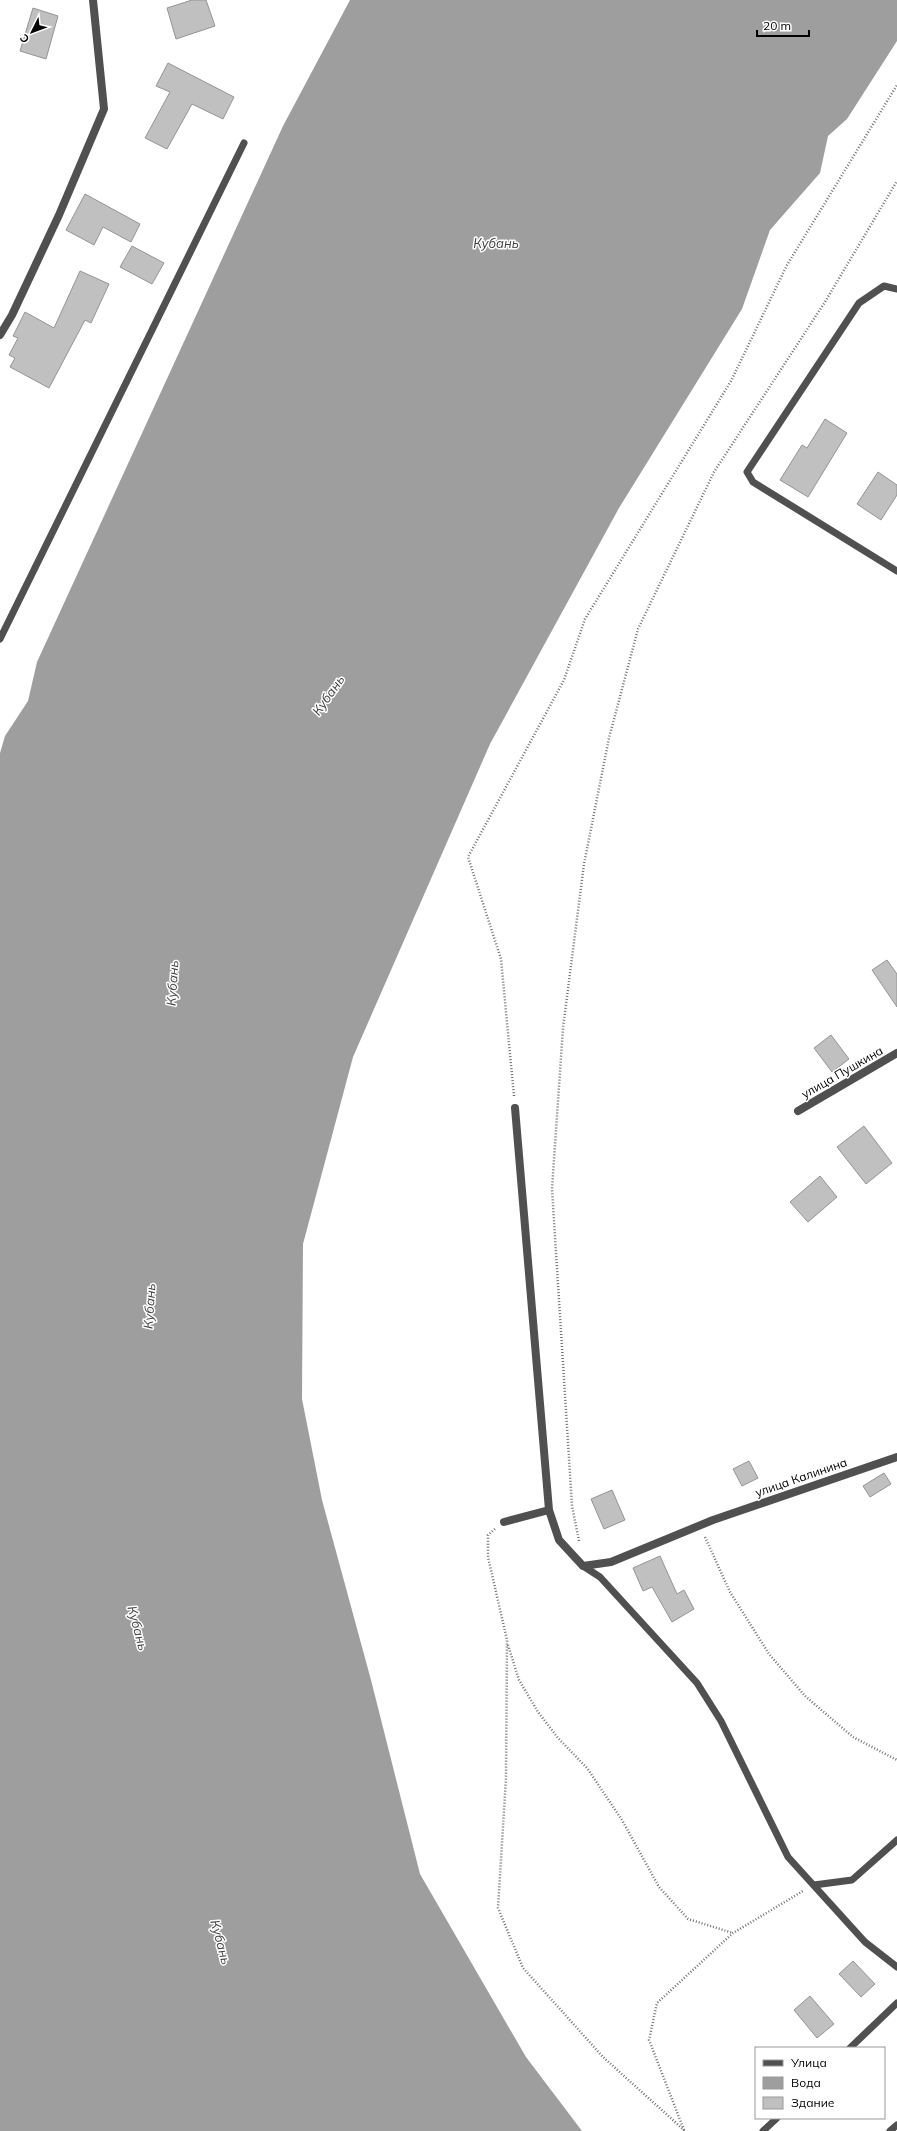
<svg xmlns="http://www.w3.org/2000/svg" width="897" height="2131" viewBox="0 0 897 2131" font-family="Mulish,sans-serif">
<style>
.water{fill:#9e9e9e}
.building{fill:#c0c0c0;stroke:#949494}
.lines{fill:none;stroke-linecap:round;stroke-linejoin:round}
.path{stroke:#727272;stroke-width:2.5;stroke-dasharray:1 2;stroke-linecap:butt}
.service{stroke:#505050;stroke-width:7}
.minor{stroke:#505050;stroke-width:8}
.labels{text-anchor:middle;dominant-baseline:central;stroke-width:3;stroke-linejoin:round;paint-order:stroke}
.street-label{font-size:12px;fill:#000;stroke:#fff}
.water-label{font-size:13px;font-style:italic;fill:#3f3f3f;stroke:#fff}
</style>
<rect width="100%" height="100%" fill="#fff"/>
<path class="water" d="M350,0H897V41L847,119L828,136L820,173L770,230L742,309L619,508L490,744L353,1057L303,1244L302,1399L322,1500L371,1680L420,1874L526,2057L582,2131H0V753L5,736L28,701L37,662L283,126Z"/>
<path class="building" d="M192,0H206L215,26L176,39L167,8Z
M33,8L58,16L46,59L20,51Z
M168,63L234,97L223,119L192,104L167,149L145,138L170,92L156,86Z
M85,194L140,224L131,242L103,227L94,245L66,230Z
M132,246L164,263L152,284L120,267Z
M80,271L109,284L91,323L85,320L49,388L10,367L15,358L9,355L18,338L13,336L25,312L54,328Z
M825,419L847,433L808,497L780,480L802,445L807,448Z
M878,472L897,485V495L881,520L857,504Z
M887,960L897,974V1007L872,970Z
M831,1035L849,1059L832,1072L814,1048Z
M864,1126L892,1163L866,1184L837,1147Z
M820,1176L837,1197L808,1222L790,1202Z
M749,1461L758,1478L742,1486L733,1469Z
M884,1473L891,1484L870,1497L863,1486Z
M612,1490L625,1520L604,1529L591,1499Z
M660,1556L677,1594L684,1590L694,1609L672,1622L652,1587L643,1591L633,1568Z
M853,1961L875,1984L861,1997L839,1974Z
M810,1996L834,2024L817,2038L794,2010Z"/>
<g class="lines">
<path class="path" d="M514,1096L501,959L468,857L564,680L585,619L731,381L787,265L897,85
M495,1529L488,1535V1557L507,1640L506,1778L498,1908L523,1968L603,2057L685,2131
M705,1537L730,1592L769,1654L805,1696L853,1737L897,1760
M579,1541L572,1506L552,1189L563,1028L584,864L609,738L638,629L714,472L825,302L897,181
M508,1645L519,1680L538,1712L558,1738L587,1768L622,1820L659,1887L688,1919L733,1933
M684,2130L649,2040L657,2003L733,1933L803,1891"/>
<path class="service" d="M897,289L884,286L859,303L747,472L753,482L897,571
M0,639L244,143
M583,1566L600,1577L697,1683L721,1721L788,1857L865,1942L897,1967
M814,1885L852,1880L897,1840
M850,2048L897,2003
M763,2131L777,2118
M890,2131L897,2125"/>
<path class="minor" d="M0,335L12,315L59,215L104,109L93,0
M515,1108L549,1510
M798,1111L897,1053
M504,1522L549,1510L559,1540L583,1566L611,1562L713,1520L897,1457"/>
</g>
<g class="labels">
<g class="street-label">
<text transform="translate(842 1072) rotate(-30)">улица Пушкина</text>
<text transform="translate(801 1477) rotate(-19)">улица Калинина</text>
</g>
<g class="water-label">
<text x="496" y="243">Кубань</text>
<text transform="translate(328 695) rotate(-55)">Кубань</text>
<text transform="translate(172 983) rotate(-86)">Кубань</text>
<text transform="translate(149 1306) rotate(-86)">Кубань</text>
<text transform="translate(138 1628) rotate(75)">Кубань</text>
<text transform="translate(221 1942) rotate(75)">Кубань</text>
</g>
</g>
<rect x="755" y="2047" width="130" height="72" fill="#ffffff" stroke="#999999"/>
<rect x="763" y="2060" width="20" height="6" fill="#505050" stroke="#999999"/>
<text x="791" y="2067" font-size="12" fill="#000000">Улица</text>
<rect x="763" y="2077" width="20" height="12" fill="#9e9e9e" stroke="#999999"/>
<text x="791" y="2087" font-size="12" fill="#000000">Вода</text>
<rect x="763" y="2097" width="20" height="12" fill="#c0c0c0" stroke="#999999"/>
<text x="791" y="2107" font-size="12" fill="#000000">Здание</text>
<g transform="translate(32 32) rotate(228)" stroke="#ffffff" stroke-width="3" paint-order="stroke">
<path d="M0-3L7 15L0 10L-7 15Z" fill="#000000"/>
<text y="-6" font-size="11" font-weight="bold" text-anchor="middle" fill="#000000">С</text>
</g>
<path d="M757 30v6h52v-6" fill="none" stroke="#000000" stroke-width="2"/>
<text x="763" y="30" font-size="12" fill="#000000" stroke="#ffffff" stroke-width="3" paint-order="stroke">20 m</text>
</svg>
